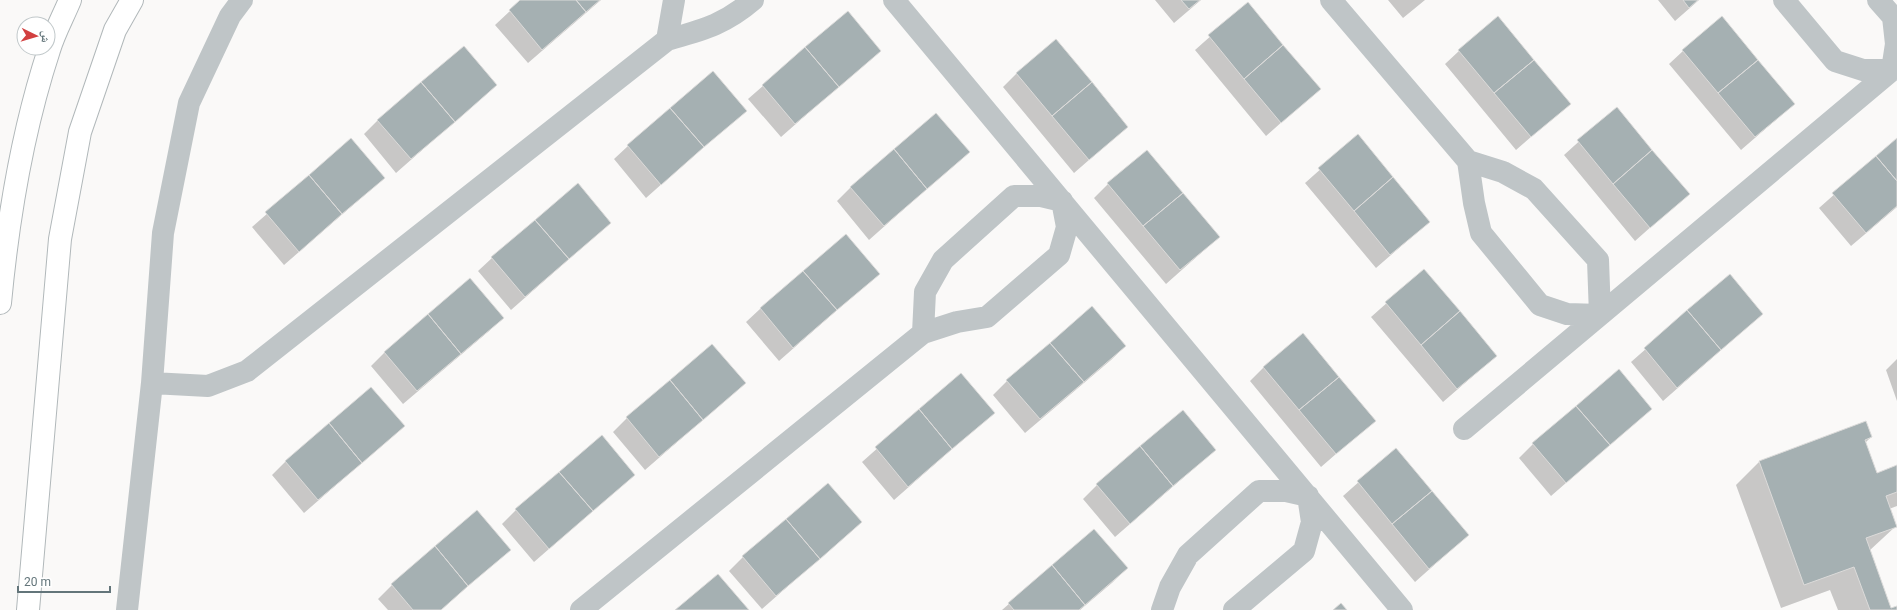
<svg xmlns="http://www.w3.org/2000/svg" width="1897" height="610" viewBox="0 0 1897 610" font-family="Roboto,'Noto Naskh Arabic',sans-serif">
<style>
.shadow{fill:#0003}
.building{fill:#a5b0b2;stroke:#dcdbda}
.lines{fill:none;stroke-linecap:round;stroke-linejoin:round}
.major-casing{stroke:#b1b8ba;stroke-width:24}
.minor{stroke:#bfc5c7;stroke-width:22}
.major{stroke:#fff;stroke-width:22}
</style>
<rect width="100%" height="100%" fill="#faf9f8"/>
<path class="shadow" d="M522,0H601L528,63L495,25Z
M1155,0H1201L1174,23Z
M1388,0H1425L1403,18Z
M1658,0H1699L1675,21Z
M1248,3L1319,89L1266,136L1195,50Z
M848,12L880,50L781,137L748,99Z
M1459,51L1569,104L1516,150L1445,64Z
M1683,51L1794,104L1741,150L1669,64Z
M1017,73L1127,127L1074,173L1003,87Z
M496,85L396,173L364,134L378,120Z
M1616,108L1688,194L1635,241L1564,155Z
M745,110L646,198L614,159L628,146Z
M1358,136L1429,222L1376,268L1305,183Z
M1897,139V207L1851,246L1819,208Z
M351,140L384,178L284,265L252,227Z
M968,152L869,240L837,201L851,187Z
M1108,184L1219,237L1166,284L1094,198Z
M610,223L511,310L478,271L492,258Z
M846,236L878,274L779,361L746,322L760,309Z
M1424,270L1496,356L1443,402L1371,317Z
M1730,275L1762,314L1663,401L1631,362Z
M502,317L489,331L403,404L371,366L384,353Z
M712,345L745,383L645,470L613,432L627,418Z
M1125,346L1111,360L1025,433L993,395L1007,381Z
M1897,359V401L1886,370Z
M1264,367L1374,421L1321,467L1250,381Z
M961,374L993,413L894,500L862,462Z
M1651,409L1551,496L1519,458L1533,444Z
M1866,422L1871,437L1865,443L1876,474L1897,466V506L1889,509L1896,526L1869,551L1891,609L1897,607V610H1838L1830,590L1781,608L1736,485L1759,462Z
M404,426L304,513L272,475L286,461Z
M1396,449L1468,535L1415,582L1343,496Z
M1215,450L1115,537L1083,499L1097,485Z
M634,475L534,562L502,524L516,510Z
M861,522L762,609L729,571L743,557Z
M1094,530L1126,568L1113,582L1080,610H1002Z
M509,550L441,610H388L378,599L392,585Z"/>
<path class="building" d="M520,0H576L586,12L542,50L509,10Z
M576,0H600L586,12Z
M1181,0H1200L1189,9Z
M1683,0H1698L1689,8Z
M1248,2L1283,45L1244,79L1208,35Z
M848,11L881,51L839,87L805,47Z
M1498,16L1534,60L1494,93L1458,50Z
M1722,16L1758,60L1718,93L1682,50Z
M1056,39L1092,82L1052,116L1016,73Z
M1283,45L1321,89L1281,123L1244,79Z
M464,46L497,85L455,122L421,82Z
M805,47L839,87L795,124L762,85Z
M1534,60L1571,104L1531,137L1494,93Z
M1758,60L1795,104L1755,137L1718,93Z
M713,71L747,111L704,147L670,108Z
M421,82L455,122L411,159L377,120Z
M1092,82L1128,127L1089,160L1052,116Z
M1617,107L1652,150L1613,184L1577,140Z
M670,108L704,147L661,185L627,145Z
M936,113L970,152L927,189L894,149Z
M1358,134L1393,177L1354,211L1318,168Z
M351,138L385,178L342,214L309,175Z
M1897,138V181L1876,156Z
M894,149L927,189L884,226L850,187Z
M1147,150L1183,193L1143,226L1107,183Z
M1652,150L1690,194L1650,228L1613,184Z
M1876,156L1897,181V206L1866,233L1832,193Z
M309,175L342,214L299,252L265,212Z
M1393,177L1430,222L1390,255L1354,211Z
M578,183L611,223L569,259L535,220Z
M1183,193L1220,237L1180,270L1143,226Z
M535,220L569,259L525,297L491,257Z
M846,234L880,274L837,310L803,271Z
M1424,269L1460,311L1421,345L1385,302Z
M803,271L837,310L793,348L760,308Z
M1730,274L1763,314L1721,350L1687,310Z
M470,278L504,318L461,354L428,314Z
M1092,306L1126,346L1084,382L1050,343Z
M1687,310L1721,350L1677,388L1644,348Z
M1460,311L1497,356L1457,389L1421,345Z
M428,314L461,354L417,391L384,352Z
M1303,333L1339,377L1299,410L1263,367Z
M1050,343L1084,382L1040,419L1006,380Z
M712,344L746,383L703,420L670,380Z
M1619,369L1652,409L1610,445L1576,406Z
M961,373L995,413L952,449L919,409Z
M1339,377L1376,421L1336,454L1299,410Z
M670,380L703,420L659,457L626,417Z
M371,387L405,426L362,463L329,423Z
M1576,406L1610,445L1566,483L1532,443Z
M919,409L952,449L908,487L875,447Z
M1183,410L1216,450L1173,486L1140,446Z
M1866,421L1872,437L1865,440L1877,473L1897,465V492L1886,496L1897,527L1866,538L1891,608L1897,606V610H1870L1854,567L1804,585L1759,461Z
M329,423L362,463L318,500L285,461Z
M602,435L635,475L593,511L559,472Z
M1140,446L1173,486L1130,524L1096,484Z
M1396,448L1432,491L1392,524L1357,481Z
M559,472L593,511L549,549L515,509Z
M828,483L862,522L820,559L786,519Z
M1432,491L1469,535L1429,569L1392,524Z
M477,510L511,550L468,586L435,546Z
M786,519L820,559L776,596L742,556Z
M1094,529L1128,568L1085,605L1052,565Z
M435,546L468,586L441,610H413L391,584Z
M1052,565L1085,605L1079,610H1014L1008,603Z
M718,574L749,610H675Z
M1341,603L1347,610H1333Z"/>
<g class="lines">
<defs>
<path id="major" d="M0,303C8,218 22,132 49,50C54,33 63,17 70,0
M28,610L60,239L80,132L115,30L132,0"/>
</defs>
<use href="#major" class="major-casing"/>
<path class="minor" d="M894,0L1402,610
M1331,0L1468,161L1474,203L1481,233L1540,305L1567,314L1600,315L1598,260L1534,189L1503,172L1468,161
M1784,0L1835,61L1863,70H1892L1896,44L1893,17L1878,0
M667,40L674,0
M152,383L208,386L247,371L667,40C702,30 724,25 753,0
M1464,429L1897,66
M127,610L152,383L163,233L189,103L230,16L242,0
M581,610L923,333L957,322L987,317L1059,255L1067,227L1062,201L1041,196H1014L943,260L925,292L923,333
M1162,610L1170,587L1188,555L1259,491H1286L1308,496L1312,522L1304,551L1234,610"/>
<use href="#major" class="major"/>
</g>
<g transform="translate(36 36) rotate(95)"><circle r="19" fill="#ffffff" stroke="#c1c8ca"/>
<path d="M0-3L7 15L0 10L-7 15Z" fill="#d24040"/>
<text y="-6" font-size="11" font-weight="bold" text-anchor="middle" fill="#63757a">ش</text>
</g>
<path d="M18 586v6h92v-6" fill="none" stroke="#63757a" stroke-width="2"/>
<text x="24" y="586" font-size="12" fill="#63757a" stroke="#ffffff" stroke-width="3" paint-order="stroke">20 m</text>
</svg>
